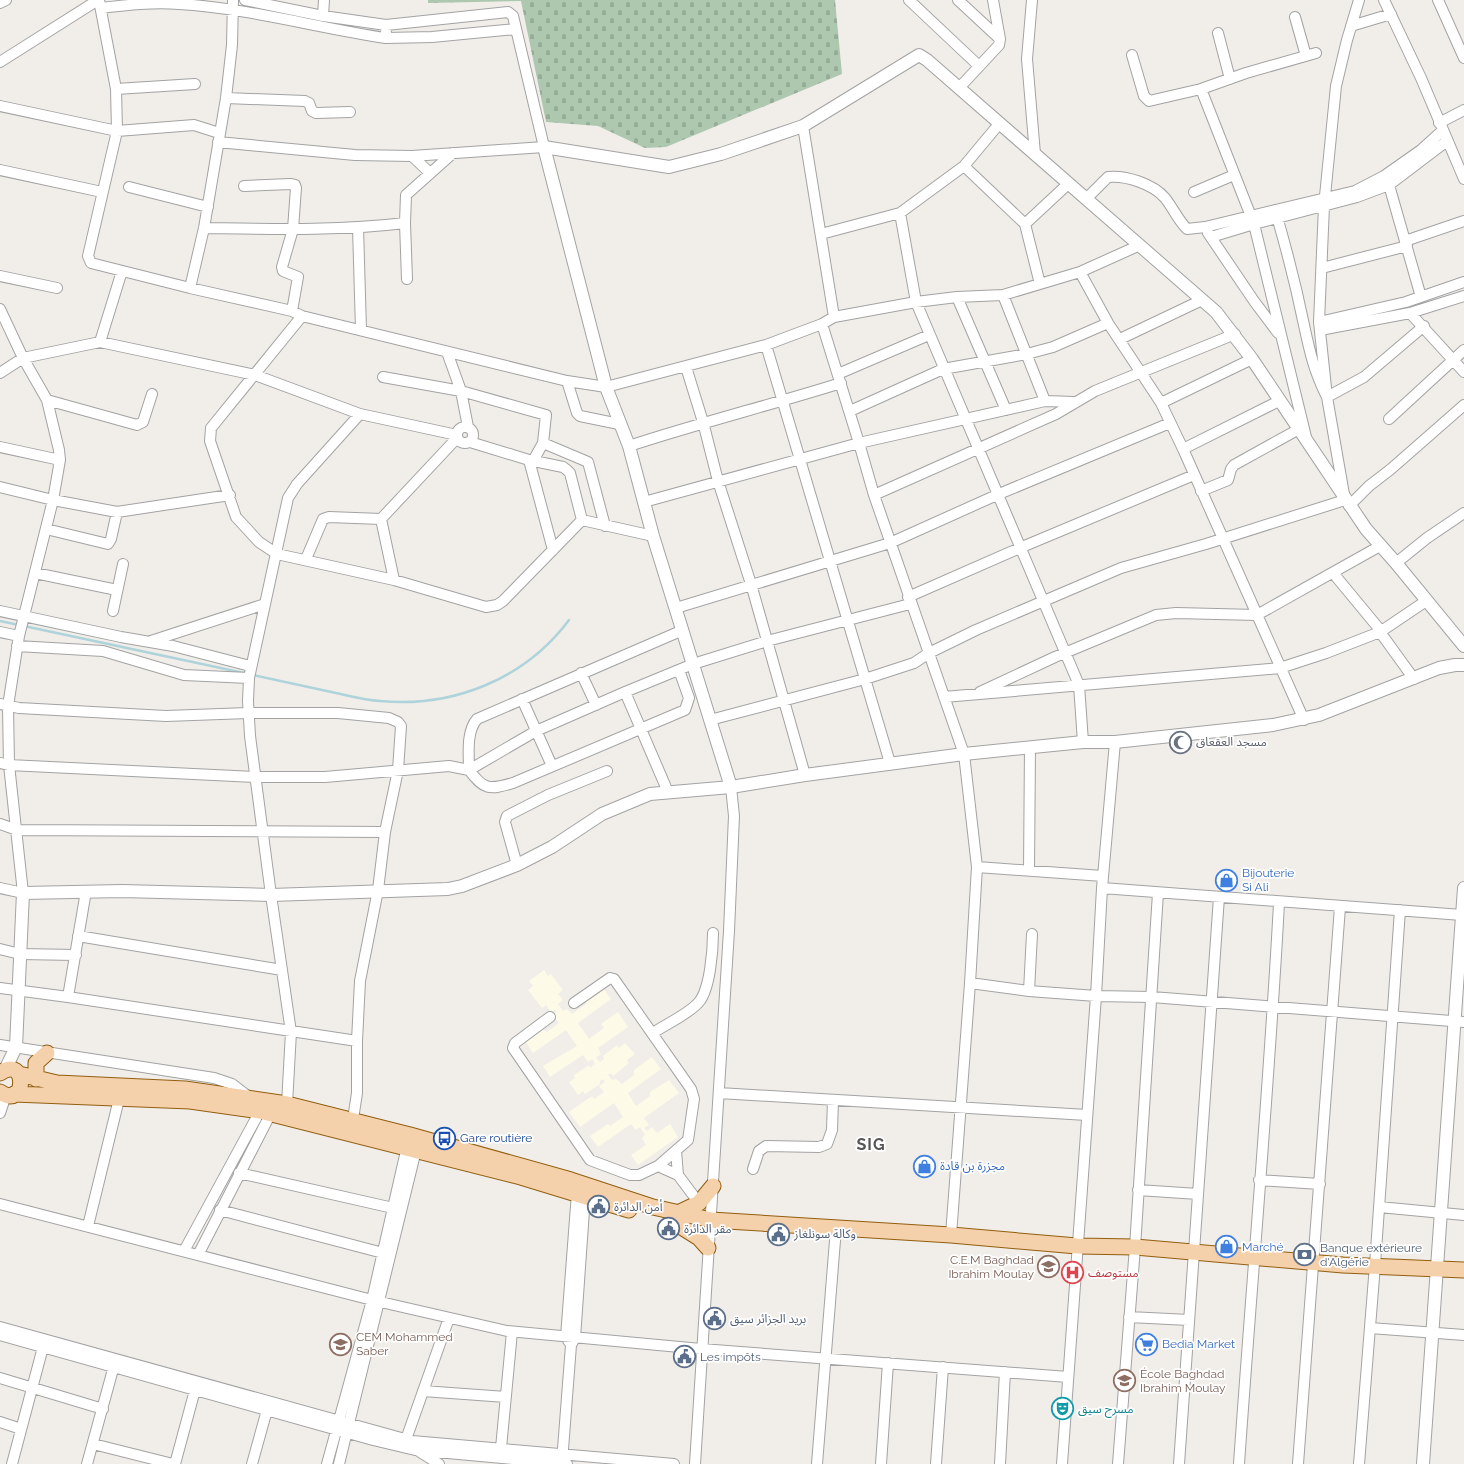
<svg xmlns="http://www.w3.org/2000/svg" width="1464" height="1464" viewBox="0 0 1464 1464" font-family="Raleway,'Noto Sans Arabic',sans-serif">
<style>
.education{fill:#fdfbe7}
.cemetery{fill:url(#cemetery-stones)}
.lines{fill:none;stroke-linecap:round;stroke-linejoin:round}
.stream{stroke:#aed3da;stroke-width:2.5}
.minor-casing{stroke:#a3a3a3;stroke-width:12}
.tertiary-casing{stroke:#a3a3a3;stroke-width:14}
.primary-casing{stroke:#925e0e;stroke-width:17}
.minor{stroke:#fff;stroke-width:10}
.tertiary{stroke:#fff;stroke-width:12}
.primary{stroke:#f4d0ab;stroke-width:15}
.labels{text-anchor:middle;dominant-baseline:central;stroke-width:3.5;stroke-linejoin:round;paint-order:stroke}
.worship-label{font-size:12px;fill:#5b616d;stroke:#fff;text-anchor:start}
.shop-label{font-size:12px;fill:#366cbe;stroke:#fff;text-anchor:start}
.transit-label{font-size:12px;fill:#164399;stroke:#fff;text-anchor:start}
.service-label{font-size:12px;fill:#4e5e75;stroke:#fff;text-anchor:start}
.education-label{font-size:12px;fill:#785e54;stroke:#fff;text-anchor:start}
.health-label{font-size:12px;fill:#be3a42;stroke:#fff;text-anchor:start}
.culture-label{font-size:12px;fill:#0d838f;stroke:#fff;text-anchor:start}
.district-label{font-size:16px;font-weight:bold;letter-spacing:1px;fill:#555;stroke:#fff}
</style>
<defs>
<pattern id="cemetery-stones" width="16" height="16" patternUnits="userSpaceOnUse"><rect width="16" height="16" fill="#adc8af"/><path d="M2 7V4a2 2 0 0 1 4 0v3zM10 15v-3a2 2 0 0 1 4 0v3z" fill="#95ac96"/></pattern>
</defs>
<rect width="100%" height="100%" fill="#f1eeea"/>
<path class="education" d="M544,970L548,976L551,974L563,990L558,994L563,1000L558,1004L563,1011L567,1009L572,1014L586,1004L587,1000L603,988L611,999L578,1023L589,1039L604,1028L601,1024L618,1012L628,1027L598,1048L601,1054L596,1058L600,1062L604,1059L603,1056L617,1045L619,1048L625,1043L635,1054L627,1060L629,1063L613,1076L611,1073L608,1075L612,1080L616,1079L622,1084L634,1075V1070L652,1057L661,1069L628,1093L636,1106L650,1096V1092L669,1080L679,1093L644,1118L649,1125L644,1128L647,1131L652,1127L657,1133L670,1124L678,1137L638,1165L631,1155L646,1145L642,1138L645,1135L640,1127L636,1130L631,1124L598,1147L590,1136L608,1124L610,1126L623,1117L614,1103L580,1127L569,1112L592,1096L594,1099L604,1092L599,1086L605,1082L603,1079L600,1081V1084L585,1094L583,1091L578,1095L569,1082L575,1078L574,1075L589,1065L590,1068L595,1064L592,1059L588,1062L583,1055L550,1077L543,1066L577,1046L566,1030L533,1053L526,1042L543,1030L547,1032L559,1023L553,1015L557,1012L555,1010L551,1012L546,1005L542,1008L528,990L533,986L529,981Z"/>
<path class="cemetery" d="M428,0H835L842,74L666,147L645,148L598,126L546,122L521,1L428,3Z"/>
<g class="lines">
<path class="stream" d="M0,621L19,625
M24,626L244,673
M253,675C280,681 308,687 336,693C350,696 365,700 380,701C453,708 525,679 569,620"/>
<defs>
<path id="minor" d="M99,0L116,89L117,131L88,256L91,263L190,288L292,311L302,316L567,381L606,387L766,345L822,324L834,317L916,302L957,297L1003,295L1080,272L1140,245
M909,0L979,66
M958,0L1000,39
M1032,0L1027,59L1035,154
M1384,0L1421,78L1464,179
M1438,0L1464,58
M0,3L6,0
M101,8C127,5 153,2 179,4C248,8 318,28 386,38
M323,16L324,0
M1295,17L1306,56
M1351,26L1391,14
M386,32V38L432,37L516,29
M1218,33L1230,79
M1132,55L1144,96L1149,101L1201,89L1246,73L1316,53
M0,62L98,0
M959,88L999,45L1000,39L993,0
M116,89L195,84
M1201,89L1254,224L1306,437
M226,98L305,101L309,103L312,111L316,113L350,112
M0,106L117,131L194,125L219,133
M1439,123L1464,110
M803,126L834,317
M218,142L355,155L412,156L544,147L513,16L508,12L386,25L323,16L245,0
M412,156L430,173
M964,166L1025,224L1040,284
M0,170L102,192
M1386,180L1389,185L1421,297
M244,186L290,184L295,185L296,188L293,229L282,267L283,271L298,277L292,311
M129,187L208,207
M1194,192L1234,175
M1087,198L1108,177C1126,175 1153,184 1165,198C1173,208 1178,220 1187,229L1205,227L1355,191L1384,176L1421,150L1442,131
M1275,210C1286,247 1296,286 1304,325C1310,353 1314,371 1327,397L1364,377L1424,326
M900,213L916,302L1079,685L1083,742
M405,223L407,279
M1025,224L1068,184
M358,227L361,330
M204,228C271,229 339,231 405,223L406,195L453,153
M1208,233L1254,301L1278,333
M821,234L900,213L964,166L999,124
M1211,237L1254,224L1357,197L1389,185L1447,141
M1405,241L1464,221
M1322,268L1407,246
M1080,272L1108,323L1161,403L1183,449L1304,720
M0,276L57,288
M190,288L204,228L226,98L232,45L233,0
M1003,295L1045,401
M957,297L1006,410
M0,309L23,358L47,400L59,450L60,460L53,500L19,636L8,706L9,765L23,893L0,888
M1410,313L1464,296
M302,316L211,428L210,441L236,517L259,542L277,554L394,580L486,607L497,605L503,601L582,520
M1319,322L1406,302L1464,282
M822,324L859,443L874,495L964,754L977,867L970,983L951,1235
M1320,330L1410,313L1464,372
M1120,339L1202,300
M100,342L122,271
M766,345L890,763
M447,352L461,391L468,427
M686,367L703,422L718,481L751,584L805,775
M0,373L23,358L100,342L255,375L360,414L457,435
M838,374L929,335
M383,377L461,391L546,415L543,443
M567,381L577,413L580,416L619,424
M47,400L137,425L143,422L152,394
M1161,403L1252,359
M850,411L943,369L1027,354L1053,347L1108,323
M1389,419L1464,350
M457 435a8 8 0 1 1 16 0a8 8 0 1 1-16 0Z
M470,442L529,460L563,467L567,470L570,473L582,520L653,536
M629,446C699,423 771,405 841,383
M0,447L60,460
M1183,449L1279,401
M529,460L553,550
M533,461L543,443L588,462L605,526
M0,487L53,500L117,512L230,495
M1201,491L1228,480L1231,469L1234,465L1299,429
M874,495L1056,414L1095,391L1235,334
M644,502L859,443L1045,401L1074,402
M1349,506L1369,486L1391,469L1464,405
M46,529L108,544L111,539L117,512
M306,559L323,519L329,517L381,519
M1396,563L1427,538L1464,513
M35,573L117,590
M1333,573L1381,631
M394,580L381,519L457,438
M908,597L1022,547L1194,475
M676,608L890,543L999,494L1170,423
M0,611L121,637L173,646L250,666
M113,611L123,564
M0,632L19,636
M1380,632L1414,679
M151,641L265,604
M17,646L103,651L184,675L249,678
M581,673L596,705
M625,692L536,731L469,770C469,754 466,732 477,719L683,630
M980,692L1055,657L1156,615L1176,613L1257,615L1380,546
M944,697L1280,668L1326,653L1380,632L1426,601
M522,699L552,766
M0,704L19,708L166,716L248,713H338L389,718L398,722L401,726L398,770L385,832L378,890L360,981L357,1041V1093L353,1119
M710,720L865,679L914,663L929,653L976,630L1121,568L1206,544L1345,500L1327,397L1319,322L1324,206L1336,86L1347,40L1359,0
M0,763L9,765L255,777H325L449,766L469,770C484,790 489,790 513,783L685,710L689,698L679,670
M668,792L625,692L693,664L767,641L910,604
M0,824L17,830L385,832
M517,865L505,822L507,816L548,795L607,771
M977,867L1103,876
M1029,871L1030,747
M1102,888L1462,915
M78,936L282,970
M0,949L20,954L76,955
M970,983L1029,991L1096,996L1152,997L1464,1022
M0,988L68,997L357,1041
M1029,991L1032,934
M68,997L86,891
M550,1017L515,1043L513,1048L590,1160L630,1175H639L658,1166L688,1140L694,1099L691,1089L614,979L610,978L574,1003
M653,1033C666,1024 689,1014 699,1002C710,989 713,950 713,933
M0,1045L214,1078L232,1084L249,1097
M719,1093L1087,1115
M287,1104L291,1032L271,895L250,736L248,701L249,678L288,498L297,484L360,414
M0,1113L6,1095
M676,1151L678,1175
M658,1166L678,1175L699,1203
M753,1169L759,1151L766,1146L819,1147L827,1144L832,1130L833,1100
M239,1173L393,1208
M1259,1180L1320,1184
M1138,1190L1198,1194
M0,1204L372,1300L507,1331L701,1349L1068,1377
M1379,1207L1464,1215
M220,1210L383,1253
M88,1226L119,1099
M184,1251L260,1111
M198,1255L271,1113
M1129,1317L1189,1320
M0,1327L412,1441L674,1464
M1370,1328L1464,1335
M0,1335L373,1440L415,1450L567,1464
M569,1342L566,1337L577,1193
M0,1378L103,1409
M423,1391L506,1397
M0,1422L21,1429
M93,1444L173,1464
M404,1445L449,1318
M501,1448L512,1332
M417,1450L439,1464
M562,1462L571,1345L575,1338L585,1196
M12,1464L43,1347
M87,1464L115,1362
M175,1464L195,1390
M252,1464L267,1410
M327,1464L372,1300L408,1142
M339,1464L417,1146
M695,1464L729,931L734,816L731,787
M817,1464L836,1228
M881,1464L888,1363
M936,1464L943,1367
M1000,1464L1005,1372
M1062,1464L1096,996L1102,888L1115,742
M1118,1464L1135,1247L1158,893
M1179,1464L1219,897
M1239,1464C1252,1277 1269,1090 1279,903
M1298,1464L1340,907
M1359,1464L1375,1265L1400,910"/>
<path id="tertiary" d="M731,787L653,536L629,446L606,387L544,147L669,167L721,154L803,126L919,55L927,60L1216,312L1252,359L1366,529L1396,563L1464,646
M5,1070L16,1047L23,893L122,891L271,895L448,889L462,886L517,865L552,847L602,814L650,794L731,787L805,775L964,754L1083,742H1115L1273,725L1319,715L1439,668L1455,665H1464
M1423,1464L1464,888"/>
<path id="primary" d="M0,1073C28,1054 27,1111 0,1092
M19,1074L57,1083L185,1089L287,1104L410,1135L571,1180L653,1207L711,1220L951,1235L1077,1246L1135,1247L1343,1265L1464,1270
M36,1079V1063L47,1053
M14,1094L190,1101L260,1111L521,1177L629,1210
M678,1213L699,1203L713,1186
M675,1223L699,1238L708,1248"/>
</defs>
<use href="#minor" class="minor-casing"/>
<use href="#tertiary" class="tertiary-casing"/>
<use href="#primary" class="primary-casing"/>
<use href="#minor" class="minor"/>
<use href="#tertiary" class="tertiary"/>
<use href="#primary" class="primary"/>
</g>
<defs>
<symbol id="mosque-ring" viewBox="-11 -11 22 22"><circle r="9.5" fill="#fff" stroke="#6b7280" stroke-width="1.5"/><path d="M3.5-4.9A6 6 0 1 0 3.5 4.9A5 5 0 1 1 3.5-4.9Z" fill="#6b7280"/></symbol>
<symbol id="shop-ring" viewBox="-11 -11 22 22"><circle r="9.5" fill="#fff" stroke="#3f7fe0" stroke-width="1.5"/><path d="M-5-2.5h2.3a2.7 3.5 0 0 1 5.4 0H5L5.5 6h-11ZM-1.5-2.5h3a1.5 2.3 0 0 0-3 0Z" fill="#3f7fe0"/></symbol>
<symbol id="bus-ring" viewBox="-11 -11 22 22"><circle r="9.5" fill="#fff" stroke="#1a4fb4" stroke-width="1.5"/><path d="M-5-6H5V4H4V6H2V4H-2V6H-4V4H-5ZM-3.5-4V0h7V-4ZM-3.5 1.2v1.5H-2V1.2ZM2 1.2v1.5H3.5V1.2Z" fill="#1a4fb4"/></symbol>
<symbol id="civic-ring" viewBox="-11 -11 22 22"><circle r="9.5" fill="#fff" stroke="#5c6f8a" stroke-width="1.5"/><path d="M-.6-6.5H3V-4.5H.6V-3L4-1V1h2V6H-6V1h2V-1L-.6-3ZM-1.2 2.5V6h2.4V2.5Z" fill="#5c6f8a"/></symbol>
<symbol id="bank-ring" viewBox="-11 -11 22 22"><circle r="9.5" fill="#fff" stroke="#5c6f8a" stroke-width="1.5"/><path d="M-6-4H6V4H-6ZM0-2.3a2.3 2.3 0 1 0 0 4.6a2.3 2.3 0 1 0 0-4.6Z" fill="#5c6f8a"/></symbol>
<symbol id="school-ring" viewBox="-11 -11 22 22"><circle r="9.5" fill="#fff" stroke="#8d6e63" stroke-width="1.5"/><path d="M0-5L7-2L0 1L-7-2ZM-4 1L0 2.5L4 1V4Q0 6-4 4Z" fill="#8d6e63"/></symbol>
<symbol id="hospital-ring" viewBox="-11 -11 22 22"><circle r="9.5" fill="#fff" stroke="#e0444e" stroke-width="1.5"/><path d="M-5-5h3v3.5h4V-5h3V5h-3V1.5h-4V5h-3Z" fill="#e0444e"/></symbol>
<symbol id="supermarket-ring" viewBox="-11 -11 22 22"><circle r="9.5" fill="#fff" stroke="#3f7fe0" stroke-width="1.5"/><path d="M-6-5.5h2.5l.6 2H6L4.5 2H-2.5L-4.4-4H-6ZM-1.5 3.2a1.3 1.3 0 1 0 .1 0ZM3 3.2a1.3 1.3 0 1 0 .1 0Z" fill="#3f7fe0"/></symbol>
<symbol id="theatre-ring" viewBox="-11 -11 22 22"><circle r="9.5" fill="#fff" stroke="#0f9aa8" stroke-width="1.5"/><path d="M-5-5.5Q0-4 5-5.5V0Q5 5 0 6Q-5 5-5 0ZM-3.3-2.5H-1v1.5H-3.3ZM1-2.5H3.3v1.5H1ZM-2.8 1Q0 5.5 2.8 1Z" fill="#0f9aa8"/></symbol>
</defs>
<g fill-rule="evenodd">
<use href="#mosque-ring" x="1168" y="730" width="25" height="25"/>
<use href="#shop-ring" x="1214" y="868" width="25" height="25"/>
<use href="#bus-ring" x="432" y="1126" width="25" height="25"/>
<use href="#shop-ring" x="912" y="1154" width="25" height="25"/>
<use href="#civic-ring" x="586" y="1194" width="25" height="25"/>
<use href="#civic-ring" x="656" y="1216" width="25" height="25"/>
<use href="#civic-ring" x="766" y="1222" width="25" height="25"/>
<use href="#shop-ring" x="1214" y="1234" width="25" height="25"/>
<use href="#bank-ring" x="1292" y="1242" width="25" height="25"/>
<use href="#school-ring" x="1036" y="1254" width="25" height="25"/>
<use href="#hospital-ring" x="1060" y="1260" width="25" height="25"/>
<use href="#civic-ring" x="702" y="1306" width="25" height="25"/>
<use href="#school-ring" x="328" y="1332" width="25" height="25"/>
<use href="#supermarket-ring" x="1134" y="1332" width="25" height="25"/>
<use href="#civic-ring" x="672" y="1344" width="25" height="25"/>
<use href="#school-ring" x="1112" y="1368" width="25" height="25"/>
<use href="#theatre-ring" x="1050" y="1396" width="25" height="25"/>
</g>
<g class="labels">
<g class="worship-label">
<text x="1196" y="742">مسجد العقعاق</text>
</g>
<g class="shop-label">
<text x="1242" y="873">Bijouterie<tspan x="1242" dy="14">Si Ali</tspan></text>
<text x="940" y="1166">مجزرة بن قادة</text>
<text x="1242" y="1247">Marché</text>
<text x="1162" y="1344">Bedia Market</text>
</g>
<g class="transit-label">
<text x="460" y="1138">Gare routière</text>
</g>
<g class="service-label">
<text x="614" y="1207">أمن الدائرة</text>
<text x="684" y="1229">مقر الدائرة</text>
<text x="794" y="1234">وكالة سونلغاز</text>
<text x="1320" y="1248">Banque extérieure<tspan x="1320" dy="14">d'Algérie</tspan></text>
<text x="730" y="1319">بريد الجزائر سيق</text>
<text x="700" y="1357">Les impôts</text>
</g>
<g class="education-label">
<text x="1034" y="1260" text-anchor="end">C.E.M Baghdad<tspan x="1034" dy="14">Ibrahim Moulay</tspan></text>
<text x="356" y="1337">CEM Mohammed<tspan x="356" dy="14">Saber</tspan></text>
<text x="1140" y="1374">École Baghdad<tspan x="1140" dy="14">Ibrahim Moulay</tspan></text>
</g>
<g class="health-label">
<text x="1088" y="1273">مستوصف</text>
</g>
<g class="culture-label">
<text x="1078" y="1409">مسرح سيق</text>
</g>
<g class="district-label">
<text x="871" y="1144">SIG</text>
</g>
</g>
</svg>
